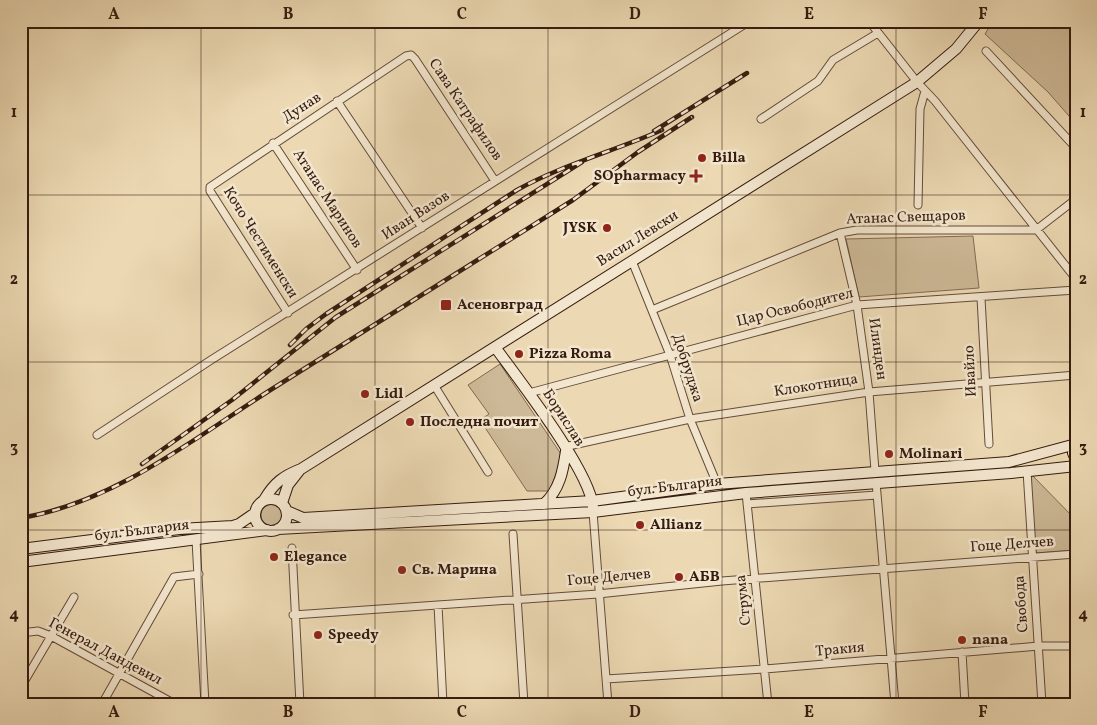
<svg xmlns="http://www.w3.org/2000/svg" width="1097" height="725" viewBox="0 0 1097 725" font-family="Vollkorn,serif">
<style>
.green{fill:#cdb997;stroke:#826a53}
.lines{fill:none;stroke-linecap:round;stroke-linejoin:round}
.minor-casing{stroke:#644b38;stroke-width:9}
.secondary-casing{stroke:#361c0f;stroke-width:12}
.minor{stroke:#f3e6ce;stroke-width:7}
.secondary{stroke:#f3e6ce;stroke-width:10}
.rail-casing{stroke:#361c0f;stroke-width:4.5}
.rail{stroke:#f3e6ce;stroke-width:2.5;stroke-dasharray:8;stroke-linecap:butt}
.grid{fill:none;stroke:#361c0f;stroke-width:1;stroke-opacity:0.55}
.poi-dot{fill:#8f2418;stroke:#f3e6ce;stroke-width:2}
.labels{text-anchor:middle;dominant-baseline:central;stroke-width:5;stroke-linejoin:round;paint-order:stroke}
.street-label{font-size:15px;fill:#361c0f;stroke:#f3e6ce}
.poi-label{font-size:15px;font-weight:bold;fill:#361c0f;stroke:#f3e6ce;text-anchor:start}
.neatline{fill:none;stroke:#361c0f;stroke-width:2}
.grid-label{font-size:16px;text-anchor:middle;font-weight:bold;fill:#361c0f}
</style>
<rect width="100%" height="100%" fill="#ecd9b3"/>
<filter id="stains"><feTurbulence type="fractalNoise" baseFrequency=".004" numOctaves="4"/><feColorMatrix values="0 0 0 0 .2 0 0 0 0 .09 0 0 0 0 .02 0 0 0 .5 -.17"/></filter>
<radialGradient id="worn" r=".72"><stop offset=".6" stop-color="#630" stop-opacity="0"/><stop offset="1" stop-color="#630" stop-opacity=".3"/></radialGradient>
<path class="green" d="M993,21H1076V124L1048,92L985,34Z
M973,236L979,288L859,297L846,239Z
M500,364L561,454L557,472L549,491H527L480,420L489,414L468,385Z
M1029,472L1076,520V550L1036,553Z
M261 515a11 11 0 1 1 22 0a11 11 0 1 1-22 0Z"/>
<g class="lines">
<defs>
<path id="minor" d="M869,21L917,82L935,101L1076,279
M986,51L1076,148
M337,101L422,228
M761,119L818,81L833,60L878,33
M273,143L357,270
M918,205L920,109L925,91
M840,233L857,305L869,392L875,471
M632,261L670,355L690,419L717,484
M981,298L989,444
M652,310L840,233L857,230H1036L1076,199
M288,313L210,191V187L406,56L411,55L415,59L495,181
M434,385L488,472
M529,393L857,305L1076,290
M97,435L211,360L750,21
M564,447L690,419L869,392L1076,375
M1027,471L1042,704
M876,482L895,704
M746,493L768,704
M747,504L877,495
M593,512L608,704
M513,534L524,704
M196,540L205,704
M292,548L300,704
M438,605L443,704
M293,615L598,594L722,581L1076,554
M21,633L38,631L51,636L175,704
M962,652L965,704
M606,679L765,669L1039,646H1076
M21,687L74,597
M102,704L174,577L199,574"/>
<path id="secondary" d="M495,347C519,380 590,471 593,507
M1076,445L1073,453L1076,460
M255 515a16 16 0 1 1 32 0a16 16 0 1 1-32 0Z
M264,500C274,483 283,476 301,469L917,82L956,49L979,21
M282,503L288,485L299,471
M544,504C560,489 563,471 566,451
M287,511L303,518L592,501L717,484L1009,462L1076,444
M278,529L593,512L746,493L1011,473L1076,466
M21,549L179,529L233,526L239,524L255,513
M21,562L267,530"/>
</defs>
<use href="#minor" class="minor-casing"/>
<use href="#secondary" class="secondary-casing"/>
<use href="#minor" class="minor"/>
<use href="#secondary" class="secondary"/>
<defs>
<path id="rail" d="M654,131L747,73
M290,345L306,329L326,314L517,190C562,165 614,151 662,130
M142,464L232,400L336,317L582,162
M21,518C115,502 193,439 272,389C372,326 473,263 573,200L638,152L692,117"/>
</defs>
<use href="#rail" class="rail-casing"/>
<use href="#rail" class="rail"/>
</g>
<path class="grid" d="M201,21V704M375,21V704M548,21V704M722,21V704M896,21V704M21,195H1076M21,362H1076M21,530H1076"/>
<g class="poi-dot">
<circle cx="702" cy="158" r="5"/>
<path d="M693.5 168.5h5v5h5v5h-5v5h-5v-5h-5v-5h5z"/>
<circle cx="607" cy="228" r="5"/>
<rect x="440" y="299" width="12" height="12" rx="2.5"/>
<circle cx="519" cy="354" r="5"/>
<circle cx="365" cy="394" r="5"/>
<circle cx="410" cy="422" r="5"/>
<circle cx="889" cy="454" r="5"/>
<circle cx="640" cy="525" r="5"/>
<circle cx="274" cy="557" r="5"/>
<circle cx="402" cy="570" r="5"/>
<circle cx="679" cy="577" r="5"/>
<circle cx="318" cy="635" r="5"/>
<circle cx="962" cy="640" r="5"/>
</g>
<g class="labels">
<g class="street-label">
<text transform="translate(302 108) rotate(-33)">Дунав</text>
<text transform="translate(465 110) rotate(56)">Сава Катрафилов</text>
<text transform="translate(327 199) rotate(57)">Атанас Маринов</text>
<text transform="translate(416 216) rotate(-33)">Иван Вазов</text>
<text transform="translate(906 218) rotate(-2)">Атанас Свещаров</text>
<text transform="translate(638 239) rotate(-32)">Васил Левски</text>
<text transform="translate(260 243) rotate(58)">Кочо Честименски</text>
<text transform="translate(795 308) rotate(-14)">Цар Освободител</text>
<text transform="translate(877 349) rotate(82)">Илинден</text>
<text transform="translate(687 368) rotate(72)">Добруджа</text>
<text transform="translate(971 371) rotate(-93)">Ивайло</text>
<text transform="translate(816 386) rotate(-9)">Клокотница</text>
<text transform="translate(563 418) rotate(57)">Борислав</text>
<text transform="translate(675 487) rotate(-7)">бул. България</text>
<text transform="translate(142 531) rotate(-7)">бул. България</text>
<text transform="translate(1012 545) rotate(-4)">Гоце Делчев</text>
<text transform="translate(609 578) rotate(-5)">Гоце Делчев</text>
<text transform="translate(744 600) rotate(-96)">Струма</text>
<text transform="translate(1022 604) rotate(-94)">Свобода</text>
<text transform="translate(840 650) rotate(-5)">Тракия</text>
<text transform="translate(105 652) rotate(28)">Генерал Дандевил</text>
</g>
<g class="poi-label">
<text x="712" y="158">Billa</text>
<text x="686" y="176" text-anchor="end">SOpharmacy</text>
<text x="597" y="228" text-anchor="end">JYSK</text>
<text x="457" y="305">Асеновград</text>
<text x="529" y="354">Pizza Roma</text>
<text x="375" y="394">Lidl</text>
<text x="420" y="422">Последна почит</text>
<text x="899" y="454">Molinari</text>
<text x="650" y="525">Allianz</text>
<text x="284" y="557">Elegance</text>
<text x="412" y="570">Св. Марина</text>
<text x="689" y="577">АБВ</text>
<text x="328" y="635">Speedy</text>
<text x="972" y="640">nana</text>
</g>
</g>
<rect width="1097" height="725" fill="none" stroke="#ecd9b3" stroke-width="55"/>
<rect x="28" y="28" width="1042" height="670" class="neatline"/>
<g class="grid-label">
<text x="114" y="19">A</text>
<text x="288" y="19">B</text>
<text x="462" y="19">C</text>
<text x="635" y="19">D</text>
<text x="809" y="19">E</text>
<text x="983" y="19">F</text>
<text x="14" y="117">1</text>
<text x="1083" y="117">1</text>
<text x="14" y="284">2</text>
<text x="1083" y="284">2</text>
<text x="14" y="452">3</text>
<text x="1083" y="452">3</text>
<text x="14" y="619">4</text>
<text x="1083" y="619">4</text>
<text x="114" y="717">A</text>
<text x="288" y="717">B</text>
<text x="462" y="717">C</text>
<text x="635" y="717">D</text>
<text x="809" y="717">E</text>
<text x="983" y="717">F</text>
</g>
<rect width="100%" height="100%" filter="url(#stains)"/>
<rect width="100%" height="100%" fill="url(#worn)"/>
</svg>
